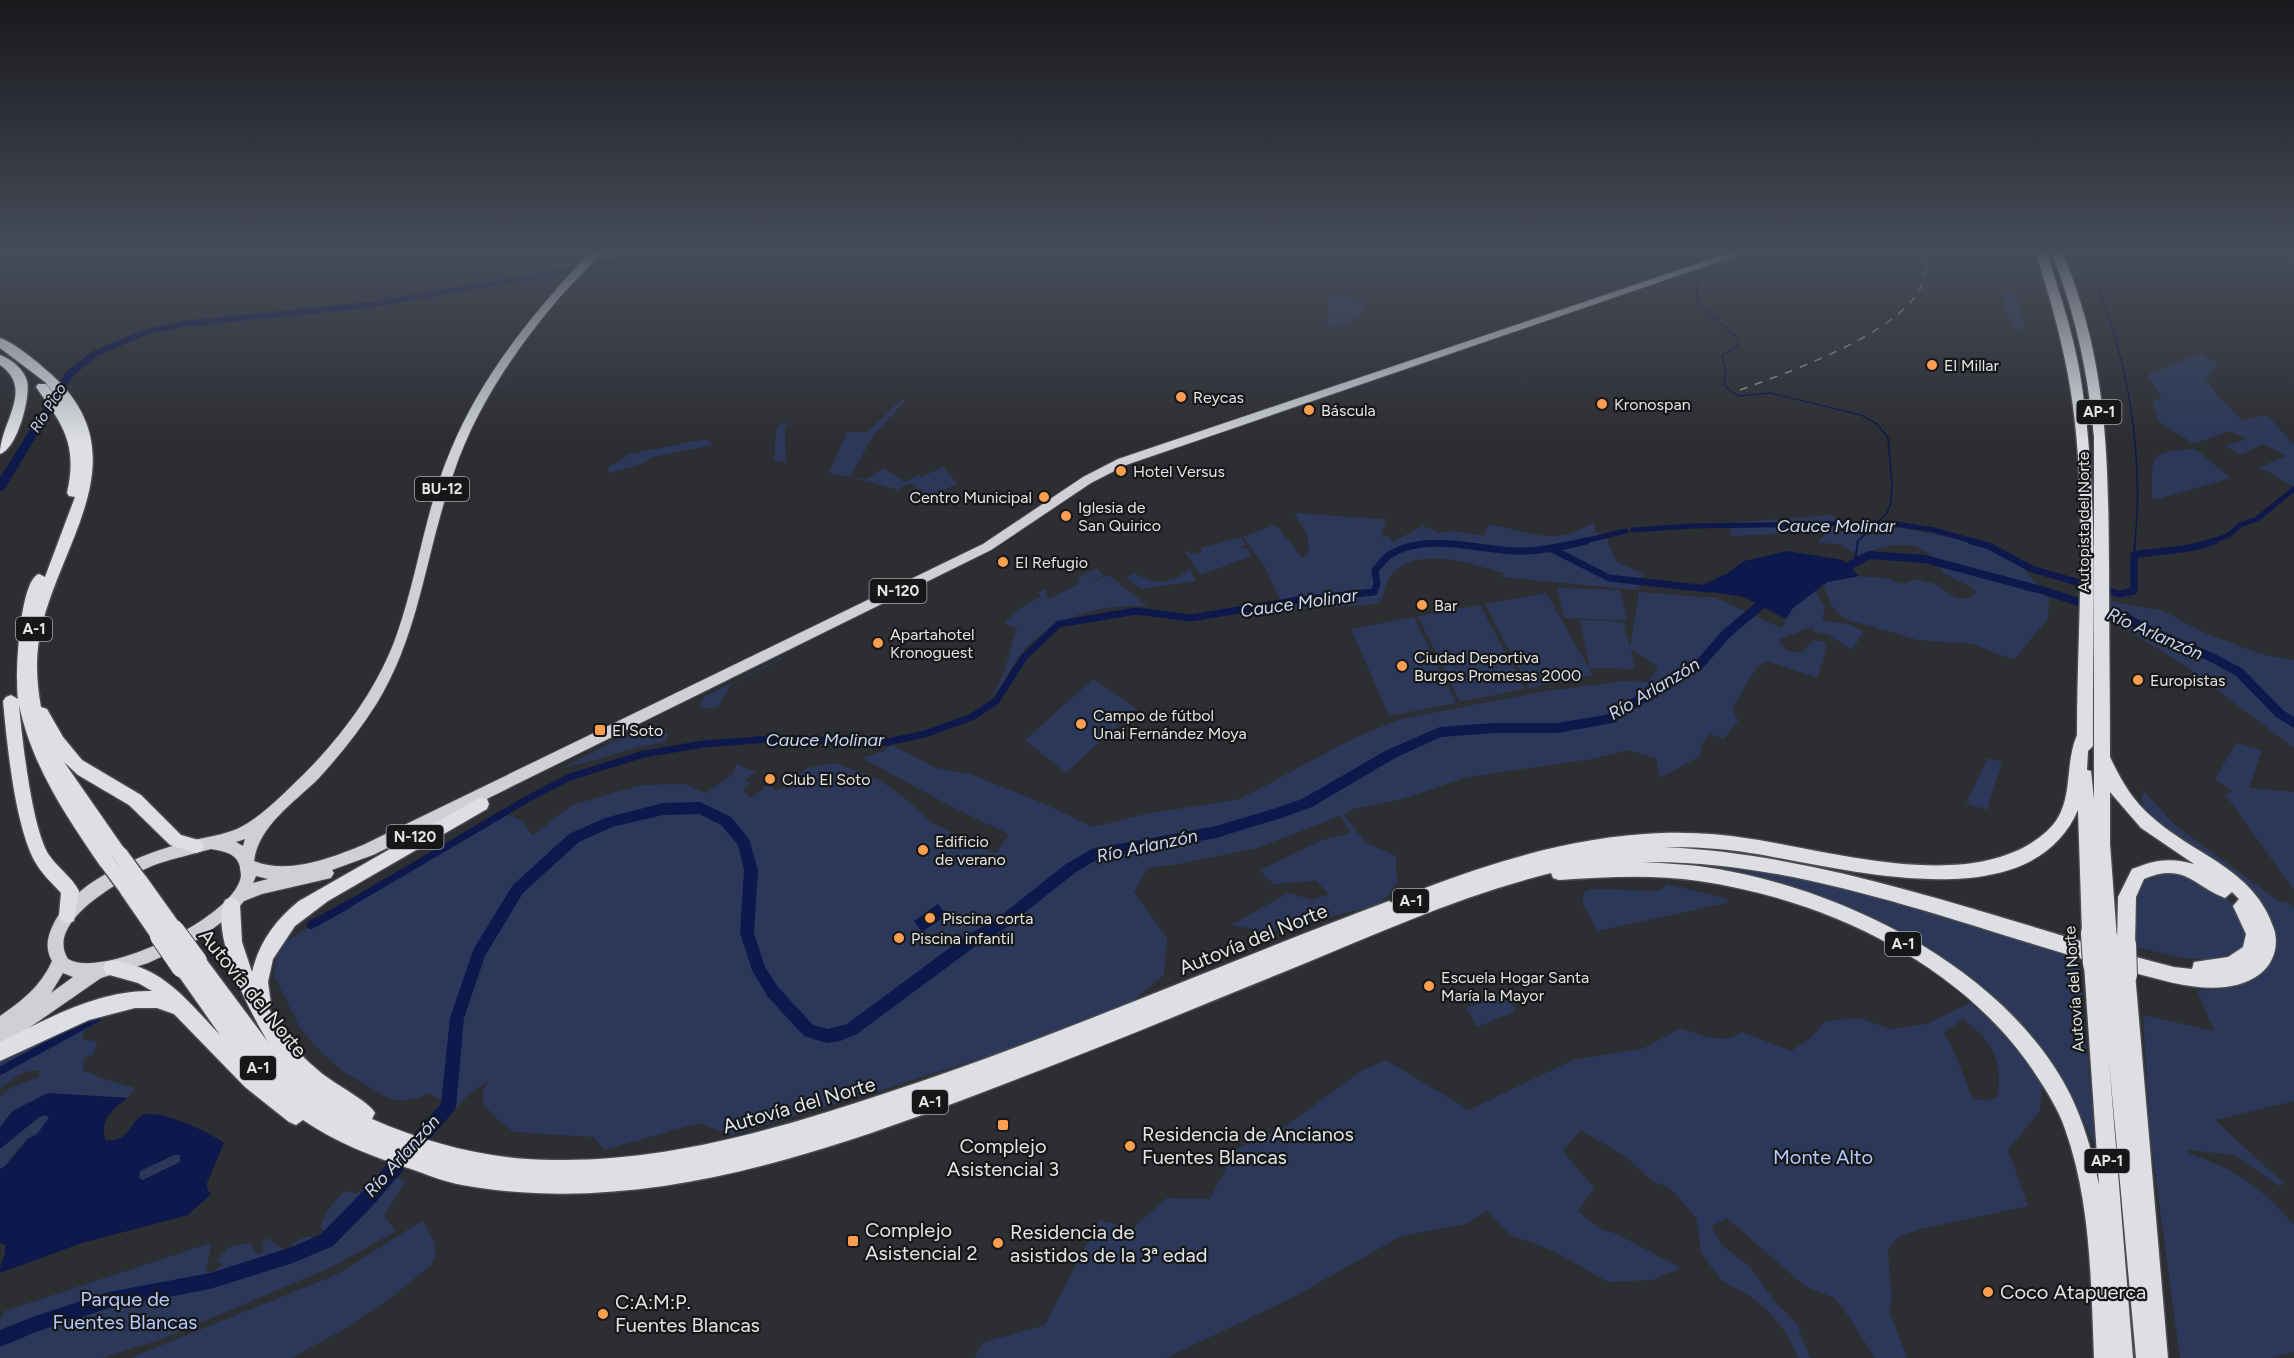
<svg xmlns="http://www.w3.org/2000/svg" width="2294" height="1358" viewBox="0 0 2294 1358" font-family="Figtree,sans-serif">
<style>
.green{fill:#2c3859;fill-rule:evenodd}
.water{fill:#0d184c;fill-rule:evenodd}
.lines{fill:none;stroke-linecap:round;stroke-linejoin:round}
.stream-far1{stroke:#0d184c;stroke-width:1.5}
.stream{stroke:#0d184c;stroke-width:2}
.canal-far2{stroke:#0d184c;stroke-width:5}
.canal-far1{stroke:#0d184c;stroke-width:7}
.canal{stroke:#0d184c;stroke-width:8}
.river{fill:#0d184c;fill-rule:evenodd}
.trunk-casing{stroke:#4a4b4f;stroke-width:2}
.motorway-casing{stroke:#4a4b4f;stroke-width:3}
.trunk{fill:#ced0d5;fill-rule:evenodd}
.motorway{fill:#dddfe4;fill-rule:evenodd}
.rail{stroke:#939497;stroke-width:1.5;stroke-dasharray:8 8;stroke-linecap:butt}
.motorway-bridge-far1-casing{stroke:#4a4b4f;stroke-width:18;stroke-linecap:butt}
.motorway-bridge-casing{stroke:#4a4b4f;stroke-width:22;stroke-linecap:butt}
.motorway-bridge-far1{stroke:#dddfe4;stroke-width:15}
.motorway-bridge{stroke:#dddfe4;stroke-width:20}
.poi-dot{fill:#fb9e50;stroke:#161718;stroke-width:2}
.labels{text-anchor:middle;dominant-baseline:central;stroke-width:4.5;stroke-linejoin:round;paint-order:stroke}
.far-water-label{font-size:15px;font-style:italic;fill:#c8d6f8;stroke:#161718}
.shield{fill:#161718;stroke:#a6a6a8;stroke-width:1.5}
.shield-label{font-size:15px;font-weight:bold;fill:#e3e4e6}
.poi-label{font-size:16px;fill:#e3e4e6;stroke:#161718;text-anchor:start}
.street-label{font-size:16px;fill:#e3e4e6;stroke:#161718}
.water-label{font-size:18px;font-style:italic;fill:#c8d6f8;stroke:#161718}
.near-street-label{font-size:20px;fill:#e3e4e6;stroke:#161718}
.near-poi-label{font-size:20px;fill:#e3e4e6;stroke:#161718;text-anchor:start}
.near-park-label{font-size:20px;fill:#b5c9fc;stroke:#161718}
</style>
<rect width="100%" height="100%" fill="#2d2e32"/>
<path class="green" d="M2000,292L2016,293L2026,333L2014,330Z
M1328,297L1368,301C1360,321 1345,324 1327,328Z
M2201,353L2218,363L2206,379L2219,397L2242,420L2267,415L2294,445V487L2260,467L2286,456L2264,444L2240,455L2225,446L2247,439L2230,431L2194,444L2159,422L2152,402L2162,398L2147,375Z
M902,399L906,400L874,434L850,477L829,473L847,432H867Z
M781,423H789L785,428L786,463L774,460L776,430Z
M705,439L714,445L653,457L639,465L610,473L607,468L630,454Z
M2195,449L2231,478L2155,500L2152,497C2152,452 2150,452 2195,449Z
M943,467L957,484L930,496L909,483L898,490L851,477L867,479L883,468L905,482L918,475L921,477Z
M1294,513L1383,519H1386L1381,537L1388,536L1392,542L1423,526L1441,533L1451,531L1484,536L1489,524C1534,533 1553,547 1595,522V532L1605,535L1616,561L1643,574L1639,590L1501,577L1505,574C1472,564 1425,546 1395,571C1384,580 1387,593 1379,604L1290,610L1279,598L1265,567L1243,537L1274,525L1279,528L1302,558L1309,553L1307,534Z
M1831,515L1858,526L1901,528L1955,538L1994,551L2024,568L2049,600L2048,618L2015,659L2003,656L1973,644L1918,640L1845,619C1832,610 1828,599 1824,584L1827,582L1859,576L1885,578L1902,584L1917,579L1935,584L1956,598H1970L1976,592C1968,583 1958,582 1948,576C1938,569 1932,554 1922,549C1903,539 1877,549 1858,555L1839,544L1818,543L1824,535V527L1776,534L1730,536L1732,523Z
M1241,537L1246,545L1240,547L1246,548L1251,556L1201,575L1185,552L1189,551L1191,555L1202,552L1201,548Z
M1097,568L1104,576L1085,586L1109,575L1148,607C1102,602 1049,618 1020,655C1009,670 1003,688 987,699C1008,679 1007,653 1017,628L1005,624C1013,610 1027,604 1041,597L1039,592L1045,589L1048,599L1081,583L1077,578Z
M1190,568L1196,581L1140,589L1126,577L1135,573C1152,585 1175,584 1190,568Z
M1557,588L1620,590L1627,620L1564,618Z
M1814,589L1825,607L1822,620L1850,625L1864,631L1852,650L1829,635L1812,631L1813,626L1778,640L1787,651L1801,653L1814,640L1827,643L1818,678L1767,661L1756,669L1732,708L1738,721L1724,739L1710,734L1703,742L1700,756L1660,778L1656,758L1628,750L1592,759L1467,777L1402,799L1353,809L1344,815L1365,842L1396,856L1397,883L1381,904L1271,932L1231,925L1288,893L1313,900L1329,894L1316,881L1273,884L1260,870L1322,840L1351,833L1340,816L1257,848L1179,864L1148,868L1134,892L1167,938L1164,975L1130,1003L1003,1051L875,1092L732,1135L699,1123L604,1150L594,1137L514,1132L500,1122L483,1104V1090L490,1079L467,1096L457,1107L428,1093L419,1098L401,1101L388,1098L342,1071L315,1046L300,1028L274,976L276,957L283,943L504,813L523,821L532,836L572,805L641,785L685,784L706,793L732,775L737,764L749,770L757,771L745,780L750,784L743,790L751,798L769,784L777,791L784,786L787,789L796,781L794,778L807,768L836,763L879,780L901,795L931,822L990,852L997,853L1009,834L960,811L862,758L881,752L892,745L936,768L970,774L1047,805L1093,827L1145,814L1240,799L1354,738L1401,719L1546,691L1625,681L1648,682L1658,667L1631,649L1635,669L1590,668L1580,620L1623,622L1630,647L1639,592L1717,598L1781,628L1792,609Z
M1546,593L1593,675L1529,688L1485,604Z
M2111,601L2163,611L2203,632L2260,654L2294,660V748L2184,665L2111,620Z
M1480,605L1525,689L1460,702L1418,616Z
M1414,617L1456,703L1389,716L1351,629Z
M781,658L782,659L731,684L718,707L706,709L699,705L705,696Z
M1093,679L1136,708L1066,773L1025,740Z
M644,729L666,731L669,736L666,737V742C631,746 597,762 562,768L622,737Z
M2236,743L2262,750L2249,788L2294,792V890L2225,794L2232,791L2215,779Z
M1988,758L2002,762L1987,810L1966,803Z
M2143,790L2175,825L2281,903L2288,901L2294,909V1101L2215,1120L2284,1184L2279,1186L2237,1156L2185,1149L2190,1154C2239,1170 2260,1187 2294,1225V1352L2271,1358H2180L2150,1135L2143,1015L2214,1031L2197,990C2265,990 2294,958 2254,894L2147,815L2142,802Z
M1641,861C1670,862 1699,861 1728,865C1847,880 1963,922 2078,955L2096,1147L2069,1091L2017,1023L1833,907L1641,864Z
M2175,872C2210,880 2247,904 2247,943C2217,971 2173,956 2137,947C2135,922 2131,902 2146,880Z
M1667,884L1728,899L1726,903L1598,931L1582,903L1584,893L1589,889L1660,891Z
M1505,993L1516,1011L1477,1027L1466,1008Z
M1974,1001L2010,1038L2042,1084L2040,1111L2008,1150L2028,1206L1921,1229L1900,1236L1891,1245L1888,1251L1892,1299L1889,1310L1907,1358H1875L1845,1311L1834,1298L1805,1286L1727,1218L1711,1226L1722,1245L1749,1266L1776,1303L1796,1322L1810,1358H1799L1785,1332L1769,1312L1749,1295L1722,1281L1701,1253L1697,1219L1671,1189L1651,1180L1626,1157L1581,1130L1563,1151L1594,1188L1578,1211L1600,1229L1617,1234L1681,1268L1653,1280L1608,1282L1554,1251L1510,1235L1487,1211L1466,1224L1401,1236L1292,1298L1166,1358H975L982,1343L1045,1325L1099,1220L1132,1229L1167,1198L1210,1199L1236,1149L1283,1128L1361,1071L1386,1060L1469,1110L1573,1060L1642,1049L1682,1028C1702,1036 1723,1045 1742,1032L1791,1051L1811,1038L1825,1021L1860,1018L1890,1029L1927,1024ZM1963,1019C1990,1038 2005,1063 1997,1097L1989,1101L1973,1099L1951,1045L1943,1033Z
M91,1018L95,1023L83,1032V1040L97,1041L94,1054L84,1058L83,1070L101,1078L135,1088L128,1098L48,1093L13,1111L0,1127V1097L9,1089L38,1077L40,1071C27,1067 10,1081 0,1089V1060Z
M46,1115L49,1118L37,1135L29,1138L20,1146L5,1166L0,1169V1149L39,1117Z
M174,1155H180V1162L143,1180L139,1178L140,1171Z
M379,1172L406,1181L384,1216L396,1231L332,1267L162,1339L102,1358H0V1320L5,1311L210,1243V1254L205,1271L214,1272L224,1264L216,1261L229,1247L251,1243L256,1254L262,1253L263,1242L267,1238L282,1248L283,1253L290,1251L293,1242L310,1236L316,1242L325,1235L320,1227C326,1213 333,1201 345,1191L358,1194Z
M423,1220L435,1244V1257L431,1265L391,1298L343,1330L291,1358H130L336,1275Z"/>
<path class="water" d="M1787,551L1843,560L1859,576L1827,582L1792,609L1786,619L1744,597L1698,590L1700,586L1728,573L1744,561Z
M938,904L947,915L922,932L914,921Z
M48,1093L128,1098C113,1108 98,1122 106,1141C110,1140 116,1140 120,1138C130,1134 133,1119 143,1115C159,1109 210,1132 224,1143L207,1183V1189L211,1194L188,1215L82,1243L0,1273C0,1261 7,1256 5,1245L0,1243V1169L5,1166L29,1138L37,1134L49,1118L46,1115L39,1117L0,1149V1127L7,1118L13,1111ZM174,1155H180V1162L143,1180L139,1178L140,1171Z"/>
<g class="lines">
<path class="stream-far1" d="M1693,251L1695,259
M2084,251C2124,342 2145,443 2135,542
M1697,271V302L1738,339
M1739,345L1722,356L1726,369L1724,384L1730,391L1740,396L1770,393L1861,415L1877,424L1888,438L1892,484L1891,502L1887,513L1857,542"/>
<path class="stream" d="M2134,555L2135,541
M1855,562L1858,541"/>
<path class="canal-far2" d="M1633,530L1692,526L1890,523L1934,530L1976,542
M1580,542L1626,531
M2211,542L2229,535L2240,525L2257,519L2294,489"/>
<path class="canal-far1" d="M1971,541L1989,546L2030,568
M1552,549L1609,578L1708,589
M2035,570L2087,585
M2101,589L2119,594L2134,591V555C2161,550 2189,551 2214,541
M347,905L531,797L570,777L644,754L704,744L771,739L887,742L925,734L972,717L996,701L1024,657L1059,624L1136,611L1191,618L1298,600L1374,592L1377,584L1375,570C1380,565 1385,557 1391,554C1426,533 1476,549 1513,551C1538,552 1562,547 1586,541"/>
<path class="canal" d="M311,925L349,904
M0,1071L97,1018"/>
<path class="river" d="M651,251H669L589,270L585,267L589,264Z
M574,267L577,268V272L369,308L182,327L149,334L97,356L73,376L4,490L0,491V478L66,372L91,352L143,330L182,321L369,302Z
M1868,551L1925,555L2042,586L2127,613L2146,624L2217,655L2243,669L2284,711L2294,717V728L2276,717L2235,675L2209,661L2138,630L2119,619L2041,594L1925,563L1870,559L1849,571L1833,575L1827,571L1829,568L1842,565Z
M1771,592L1775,593L1777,596L1775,599L1730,637L1703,668L1666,688L1613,723L1557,733H1494L1441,737L1395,758L1312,807L1281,818L1216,838L1100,858L1076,872L1004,929L977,945L857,1034L840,1041L827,1043L804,1036L768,997L752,970L740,933L744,870L738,845L721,825L699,814L663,815L612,827L579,842L523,893L485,956L464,1018L456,1107L453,1112L376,1202L333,1246L293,1263L210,1289L109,1308L36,1332L0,1347V1330L35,1316L109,1292L210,1273L292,1247L321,1234L364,1190L441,1104L450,1018L474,948L513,885L569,834L605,818L663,803L700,802L731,817L749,839L758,870L754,933L765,967L778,987L813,1025L827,1029L847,1024L967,935L994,921L1066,864L1092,849L1216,826L1276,808L1302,799L1387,750L1440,727L1494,723H1557L1606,715L1658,682L1695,662L1722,631L1767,593Z"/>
<defs>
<path id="trunk" d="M591,251H602C589,268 573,282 559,298C515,350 476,407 454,472C426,549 421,631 377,703C360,730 340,755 319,778C294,803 259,825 254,861C288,875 331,858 363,845L983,544L1083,477L1118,459L1735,251H1750L1126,465L1091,483L991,550L373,855L332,870L334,873L331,878L262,894L244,901L235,912L199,939L148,963L101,978L0,1048V1016C22,1001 41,986 52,961C44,947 48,935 55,921C78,878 146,852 191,841C206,837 223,835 237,829C262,817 283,794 303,775C343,735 378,688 397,634C418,574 425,511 450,452C481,375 535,311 591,251ZM245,839L243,846L236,842ZM211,849C223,851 237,853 240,867C240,870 241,873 241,876C236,917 102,980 68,959C43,920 129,875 157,864C175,858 193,854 211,849ZM256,876L268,879L253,883ZM63,973L73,977L51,993Z"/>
<path id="motorway" d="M2035,251H2046C2059,291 2073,332 2080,374C2100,497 2092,622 2093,746L2088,751L2087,770L2091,771L2094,799V437C2088,372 2075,312 2051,251H2062C2107,359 2108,451 2109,565C2109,629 2110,693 2110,757C2121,780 2132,800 2152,817C2195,856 2254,868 2274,929C2279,945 2274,963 2260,974C2225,1000 2172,983 2135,973L2168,1358H2136L2109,1061L2133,1358H2094C2091,1282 2091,1202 2065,1129C2059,1111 2049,1095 2038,1078C1966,965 1828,900 1699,881C1652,874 1606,877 1559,880L1553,878L1551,873C1463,895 1380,932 1296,967C1176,1016 1055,1066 933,1111C783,1166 623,1214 462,1185C445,1182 428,1175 411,1169C373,1157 337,1143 303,1120L296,1125L289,1122L245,1087L174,1014L157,1008H135L89,1020L0,1061V1042C48,1019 97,990 152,991L138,983L106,974L103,968L106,962C114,959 120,962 129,964C168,973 193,1007 220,1035L173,968L176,962L182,960L189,964L191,955L197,953L203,955L268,1042C250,1012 209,934 225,900L231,897L237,900L240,905L242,942L252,972C259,943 275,920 299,901L481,797L487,799L489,804L487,809L328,901L295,926L273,959L268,982L271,1004L269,1009C282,1033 298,1054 319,1071C331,1082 370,1102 375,1113L372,1119C429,1144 491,1160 554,1160C666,1162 778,1129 883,1094C1055,1038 1220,964 1389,901L1395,904L1397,910L1426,899L1422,893L1425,888C1502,859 1579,836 1662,833C1692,832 1722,834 1752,839C1836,852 1975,895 2046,832C2076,806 2063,767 2077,735C2077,615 2090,489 2067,370C2059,329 2048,291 2035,251ZM2110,792L2141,828L2194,864C2171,857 2154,860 2132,869L2118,897L2117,944L2120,950L2126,952L2132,950L2135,944L2136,897L2144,879C2185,862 2193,886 2225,898L2232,892L2239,899L2233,906L2246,934L2243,947L2228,957L2194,962L2192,969L2174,967C2006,924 1839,855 1664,847C1693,847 1721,848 1750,853C1842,867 2029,923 2078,810L2082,933L2085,939L2091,941L2097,939L2099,935L2102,945L2108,947L2114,945L2117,939L2110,844ZM1643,862C1791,859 1945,919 2086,960L2084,964L2099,1185C2093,1154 2084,1123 2070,1094C2005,966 1835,884 1698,866C1680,864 1662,863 1643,862Z
M0,338C15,343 40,364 52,375C139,454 63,539 42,625C35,652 36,680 41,707L47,709L63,737L82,760L141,795L181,835L202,841L204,846L202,851L196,853L170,845L129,805L78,775L64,762L128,854L126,859L120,861L114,859L115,862L113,867L107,869L101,867C66,816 32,766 19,705C22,738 32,829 49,855C58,868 72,877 79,891L74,921L68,923L62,921L59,915L61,893C53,884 43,875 37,865C15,830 7,743 3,701L6,697L11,695L18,699C15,679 19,580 39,574L45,577L75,497L69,496L67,493C78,444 63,425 36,387L38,384H46L63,405L45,382L0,348Z
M0,355C11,359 24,369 27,381C31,397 17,449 0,454C0,423 35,389 0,365Z
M139,873L145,875L180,924L183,930L180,936L174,938L169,936L166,942L160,944L154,942L121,894L119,889L121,884L127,881L132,883L131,880L133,875Z"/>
</defs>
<use href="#trunk" class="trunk-casing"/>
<use href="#motorway" class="motorway-casing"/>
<use href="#trunk" class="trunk"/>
<use href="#motorway" class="motorway"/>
<path class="rail" d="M1740,390C1789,372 1892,336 1919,291C1926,279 1926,264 1928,251"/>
<defs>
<path id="motorway-bridge-far1" d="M120,854L139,880
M107,862L127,889"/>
<path id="motorway-bridge" d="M174,930L197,961
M2091,933L2093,964
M160,936L182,968
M2108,939L2110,969
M2126,944L2127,975"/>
</defs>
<use href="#motorway-bridge-far1" class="motorway-bridge-far1-casing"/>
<use href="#motorway-bridge" class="motorway-bridge-casing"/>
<use href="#motorway-bridge-far1" class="motorway-bridge-far1"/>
<use href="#motorway-bridge" class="motorway-bridge"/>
</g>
<linearGradient id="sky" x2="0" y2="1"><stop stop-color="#19191c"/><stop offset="0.57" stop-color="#464c5a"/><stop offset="1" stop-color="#464c5a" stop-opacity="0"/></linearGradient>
<rect width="2294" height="441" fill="url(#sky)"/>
<g class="poi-dot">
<circle cx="1932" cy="365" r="6"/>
<circle cx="1181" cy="397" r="6"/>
<circle cx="1602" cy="404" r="6"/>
<circle cx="1309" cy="410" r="6"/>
<circle cx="1121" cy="471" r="6"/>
<circle cx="1044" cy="497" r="6"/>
<circle cx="1066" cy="516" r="6"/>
<circle cx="1003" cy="562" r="6"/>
<circle cx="1422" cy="605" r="6"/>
<circle cx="878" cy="643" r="6"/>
<circle cx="1402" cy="666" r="6"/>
<circle cx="2138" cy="680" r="6"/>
<circle cx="1081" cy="724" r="6"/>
<rect x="594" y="724" width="12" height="12" rx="3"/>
<circle cx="770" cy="779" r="6"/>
<circle cx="923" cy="850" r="6"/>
<circle cx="930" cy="918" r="6"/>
<circle cx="899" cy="938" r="6"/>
<circle cx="1429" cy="986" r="6"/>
<rect x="997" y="1119" width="12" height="12" rx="3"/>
<circle cx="1130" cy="1146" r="6"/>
<rect x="847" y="1235" width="12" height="12" rx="3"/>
<circle cx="998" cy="1243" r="6"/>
<circle cx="1988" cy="1292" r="6"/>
<circle cx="603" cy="1314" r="6"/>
</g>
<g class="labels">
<g class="far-water-label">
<text transform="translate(48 408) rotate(-58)">Río Pico</text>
</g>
<g class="shield">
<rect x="2076.5" y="400" width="45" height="24" rx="4.5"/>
<rect x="415" y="477" width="54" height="24" rx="4.5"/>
<rect x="869.5" y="579" width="57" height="24" rx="4.5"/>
<rect x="16" y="617" width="36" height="24" rx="4.5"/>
<rect x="386.5" y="825" width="57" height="24" rx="4.5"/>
<rect x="1393" y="889" width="36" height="24" rx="4.5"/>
<rect x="1885" y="932" width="36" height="24" rx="4.5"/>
<rect x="240" y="1056" width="36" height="24" rx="4.5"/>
<rect x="912" y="1090" width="36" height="24" rx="4.5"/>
<rect x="2084.5" y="1149" width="45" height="24" rx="4.5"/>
</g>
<g class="shield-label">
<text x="2099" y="412">AP-1</text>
<text x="442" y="489">BU-12</text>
<text x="898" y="591">N-120</text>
<text x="34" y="629">A-1</text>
<text x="415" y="837">N-120</text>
<text x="1411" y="901">A-1</text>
<text x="1903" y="944">A-1</text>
<text x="258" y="1068">A-1</text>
<text x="930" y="1102">A-1</text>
<text x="2107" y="1161">AP-1</text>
</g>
<g class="poi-label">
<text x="1944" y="365">El Millar</text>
<text x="1193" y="397">Reycas</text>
<text x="1614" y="404">Kronospan</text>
<text x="1321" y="410">Báscula</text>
<text x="1133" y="471">Hotel Versus</text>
<text x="1032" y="497" text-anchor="end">Centro Municipal</text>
<text x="1078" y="507">Iglesia de<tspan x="1078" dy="18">San Quirico</tspan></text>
<text x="1015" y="562">El Refugio</text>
<text x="1434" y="605">Bar</text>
<text x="890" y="634">Apartahotel<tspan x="890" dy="18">Kronoguest</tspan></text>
<text x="1414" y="657">Ciudad Deportiva<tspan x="1414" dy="18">Burgos Promesas 2000</tspan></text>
<text x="2150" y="680">Europistas</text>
<text x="1093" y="715">Campo de fútbol<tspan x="1093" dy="18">Unai Fernández Moya</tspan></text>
<text x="612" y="730">El Soto</text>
<text x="782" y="779">Club El Soto</text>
<text x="935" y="841">Edificio<tspan x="935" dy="18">de verano</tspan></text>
<text x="942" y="918">Piscina corta</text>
<text x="911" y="938">Piscina infantil</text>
<text x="1441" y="977">Escuela Hogar Santa<tspan x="1441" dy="18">María la Mayor</tspan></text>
</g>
<g class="street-label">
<text transform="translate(2083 522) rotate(-90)">Autopista del Norte</text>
<text transform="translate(2074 989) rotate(-94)">Autovía del Norte</text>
</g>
<g class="water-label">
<text x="1836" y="526">Cauce Molinar</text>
<text transform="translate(1299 603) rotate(-8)">Cauce Molinar</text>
<text transform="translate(2155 634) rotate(24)">Río Arlanzón</text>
<text transform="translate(1654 689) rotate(-31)">Río Arlanzón</text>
<text x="825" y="740">Cauce Molinar</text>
<text transform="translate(1147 846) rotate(-12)">Río Arlanzón</text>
<text transform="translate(402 1156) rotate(-48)">Río Arlanzón</text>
</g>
<g class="near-street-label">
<text transform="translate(1253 939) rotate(-22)">Autovía del Norte</text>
<text transform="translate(253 993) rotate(51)">Autovía del Norte</text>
<text transform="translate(799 1105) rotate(-16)">Autovía del Norte</text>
</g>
<g class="near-poi-label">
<text x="1142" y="1134">Residencia de Ancianos<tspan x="1142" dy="23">Fuentes Blancas</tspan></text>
<text x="1003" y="1146" text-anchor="middle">Complejo<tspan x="1003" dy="23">Asistencial 3</tspan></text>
<text x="865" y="1230">Complejo<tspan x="865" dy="23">Asistencial 2</tspan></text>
<text x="1010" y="1232">Residencia de<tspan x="1010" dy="23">asistidos de la 3ª edad</tspan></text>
<text x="2000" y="1292">Coco Atapuerca</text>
<text x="615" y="1302">C:A:M:P.<tspan x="615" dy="23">Fuentes Blancas</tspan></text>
</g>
<g class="near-park-label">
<text x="1823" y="1157">Monte Alto</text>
<text x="125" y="1299">Parque de<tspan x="125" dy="23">Fuentes Blancas</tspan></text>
</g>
</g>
</svg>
